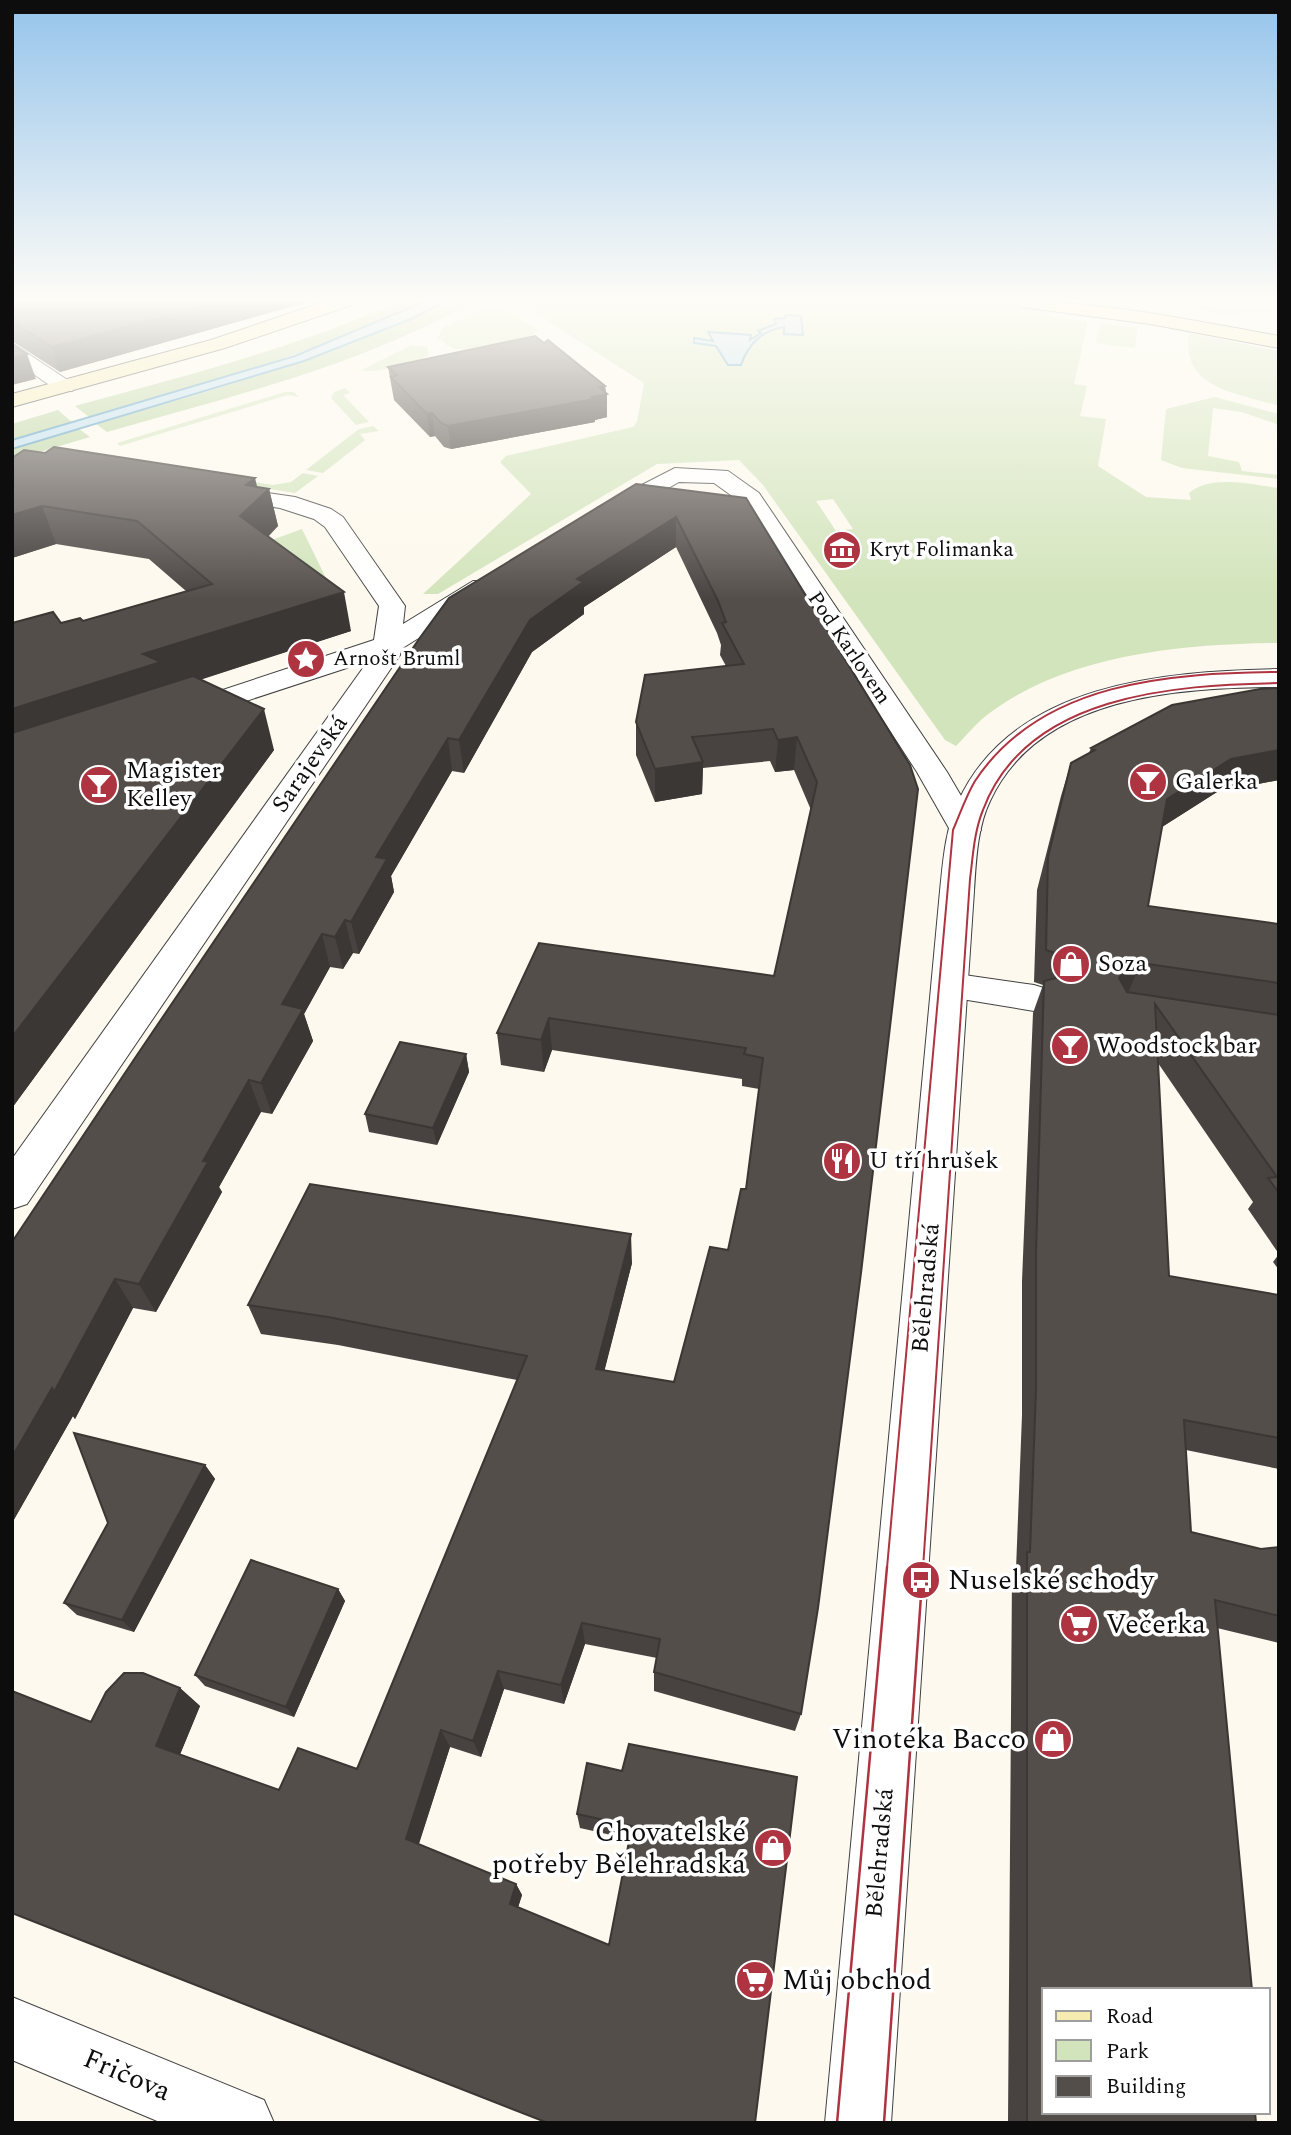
<svg xmlns="http://www.w3.org/2000/svg" width="1291" height="2135" viewBox="0 0 1291 2135" font-family="Spectral,serif">
<style>
.green{fill:#d2e4bb;fill-rule:evenodd}
.forest{fill:#b8d39c}
.water{fill:#b8ddef;stroke:#4794be;stroke-width:2}
.lines{fill:none;stroke-linecap:round;stroke-linejoin:round}
.minor-casing{stroke:#404040;stroke-width:2}
.tertiary-casing{stroke:#404040;stroke-width:2}
.secondary-casing{stroke:#2f2f2f;stroke-width:2}
.minor{fill:#fff;fill-rule:evenodd}
.tertiary{fill:#fff;fill-rule:evenodd}
.secondary{fill:#f6ebb0;fill-rule:evenodd}
.tram-far1{stroke:#ad3440;stroke-width:2}
.tram{stroke:#ad3440;stroke-width:2.5}
.wall{fill:#484340}
.shaded-wall{fill:#3b3734}
.building{fill:#544e4a;stroke:#3b3734;stroke-width:2}
.labels{text-anchor:middle;dominant-baseline:central;stroke-width:7;stroke-linejoin:round;paint-order:stroke}
.far-poi-label{font-size:21px;fill:#0d0d0d;stroke:#fff;text-anchor:start}
.far-street-label{font-size:21px;fill:#0d0d0d;stroke:#fff}
.street-label{font-size:24px;fill:#0d0d0d;stroke:#fff}
.poi-label{font-size:24px;fill:#0d0d0d;stroke:#fff;text-anchor:start}
.near-poi-label{font-size:28px;fill:#0d0d0d;stroke:#fff;text-anchor:start}
.near-street-label{font-size:28px;fill:#0d0d0d;stroke:#fff}
</style>
<rect width="100%" height="100%" fill="#fdf9ee"/>
<path class="green" d="M517,301H1052L1049,316L1088,321L1074,384L1087,386L1080,416L1106,419L1098,466L1146,497L1191,500L1189,493C1212,474 1252,485 1279,488V643C1183,644 1070,654 991,712C978,721 967,735 956,746L945,740L763,485L739,460L657,464L438,594H423L531,494L500,462L506,456L633,427L637,422L644,383ZM785,318V327L764,333L747,348L695,344V338L749,341L762,332L759,330L776,324L775,320ZM833,499L853,529L836,531L816,501Z
M488,306L504,309L539,330C526,342 475,353 457,349C449,348 444,343 438,337L443,328Z
M1186,306L1279,308V311L1220,315Z
M1101,323L1137,328L1135,348L1096,343Z
M1189,333L1279,351V406C1238,393 1180,389 1189,333Z
M411,345L427,347L429,355C418,363 374,374 362,370Z
M345,388L350,393L343,395L369,422L356,425L331,398L334,392Z
M285,392H294L299,397L288,395L120,446L117,443Z
M1215,397L1279,414V425L1242,412L1213,408L1208,456L1239,462L1242,471L1279,475V479L1182,468L1161,460L1166,409Z
M373,426L379,431L360,434L365,440L323,473L306,470L359,429Z
M185,471L273,485L291,482L303,473L318,476L295,493L180,475Z
M302,529L343,613L244,550Z"/>
<path class="forest" d="M400,301H426C318,353 203,384 89,417L75,406C184,376 296,348 400,301Z
M446,301H474C361,366 231,396 107,432L96,424C215,389 335,357 446,301Z
M58,410L72,422L12,440V424Z
M79,429L90,437L12,460V449Z"/>
<path class="water" d="M426,301H446L411,319L304,361L12,449V440L295,356Z
M785,315L801,316L803,335L784,334V327C763,330 748,344 741,365H728L716,346L694,343V338L713,341L708,332L751,335L750,340L761,333L758,331L776,324L774,319L785,318Z"/>
<g class="lines">
<defs>
<path id="minor" d="M12,343L72,383L76,387L72,391H58L12,359Z
M675,468L728,471L759,493L947,772L981,830L976,837L965,840L954,837L917,772L742,503L714,483L679,482L615,518H597L594,513L597,508Z
M221,486L295,497L331,509L343,517L405,606L403,624L473,581H491L495,587L491,593L401,649L400,655L27,1204L12,1209V1159L368,661L194,718L184,721L174,718L169,712L174,706L374,640L379,606L325,527L314,519L280,508L213,498L209,493L213,488Z
M950,973L1034,985L1047,989L1052,998L1047,1007L1034,1011L937,995L932,986L937,977Z
M12,1997L264,2100L274,2123H162L12,2060Z"/>
<path id="tertiary" d="M1279,669V687C1178,688 1039,695 990,801C977,828 976,862 974,891L891,2123H825L940,891C943,862 945,830 958,802C1012,683 1164,671 1279,669Z"/>
<path id="secondary" d="M326,301H354L352,305L225,348L12,407V394L211,340Z
M1012,301C1102,301 1190,320 1279,336V348L1150,324L1021,307Z"/>
</defs>
<use href="#minor" class="minor-casing"/>
<use href="#tertiary" class="tertiary-casing"/>
<use href="#secondary" class="secondary-casing"/>
<use href="#minor" class="minor"/>
<use href="#tertiary" class="tertiary"/>
<use href="#secondary" class="secondary"/>
<path class="tram-far1" d="M887,1568L953,830C960,814 966,796 975,781C1041,681 1171,673 1279,672
M923,1568L970,879C973,856 974,832 983,810C1026,694 1175,685 1279,683"/>
<path class="tram" d="M837,2123L887,1567
M884,2123L923,1567"/>
</g>
<path class="wall" d="M12,301H311L60,372L12,341Z
M544,343L605,386L606,393L607,394V417L595,420V422L451,449L444,447L435,436L430,437L394,400L388,367Z
M12,458L269,489L278,526L268,537L351,631L200,680L274,750L12,1108V623H61L83,621L186,591L149,559L56,544L12,558Z
M636,484L746,498L910,765L801,1714L795,1731L654,1691V1672L657,1658L585,1644L564,1704L504,1689L481,1757L450,1747L419,1844L516,1884L522,1895L518,1907L609,1945L629,1839L580,1828L577,1814L622,1771L755,2123L91,1722L180,1688L200,1706L180,1754L279,1790L357,1769L517,1380L338,1345L261,1334L248,1305L632,1263L604,1371L674,1382L728,1250L746,1189L759,1089L742,1086V1079L552,1050L544,1072L501,1065L497,1033L539,943L774,976L811,810L794,770L775,772L770,761L703,768L702,794L655,802L636,755V722L726,666L720,655L721,645L717,633L676,547L584,607V614L532,652L464,773L452,771L391,876L394,892L359,954L353,953L343,969L330,967L304,1014L313,1041L272,1114L261,1112L219,1187L222,1192L156,1312L133,1308L75,1419L73,1416L12,1523V1242Z
M1279,688V780L1217,792L1162,827L1148,906L1279,924V1270L1273,1262L1279,1254L1248,1209L1253,1202L1158,1063L1169,1276L1279,1295V1469L1186,1450L1191,1532L1261,1549L1279,1547V1643L1217,1628L1044,1990L1256,2123H1008L1012,1575L1016,1569L1022,1415V1281L1033,1013L1043,985L1034,982L1037,890L1061,796L1071,763L1089,753L1091,748Z
M466,1054L469,1072L437,1145L369,1132L365,1114Z
M205,1465L215,1479L134,1632L77,1615L64,1603Z
M338,1589L345,1601L294,1717L205,1686L195,1675Z"/>
<path class="shaded-wall" d="M12,301H41L12,318Z
M223,301H311L60,372L52,347Z
M27,354L36,379L12,385V358Z
M605,386L606,394H607V417L595,420V422L451,449L448,426Z
M432,413L435,436L430,437L427,414Z
M255,478L260,498L269,489L278,526L249,554L240,516L246,485Z
M42,506L56,544L12,558V515Z
M676,517V547L584,607V614L532,652L464,773L459,740L530,620L577,579Z
M344,592L351,631L170,689L12,755V709L143,654Z
M264,709L274,750L12,1108V1037Z
M797,737L794,770L775,772L778,740Z
M448,738L452,771L391,876L394,892L359,954L351,922L376,857Z
M1279,750V780L1217,792L1154,832L1167,799L1231,759Z
M703,762L702,794L655,802V769Z
M345,920L353,953L343,969L335,937Z
M322,934L330,967L304,1014L313,1041L272,1114L261,1083L282,1004Z
M1141,963L1127,995L1119,978L1127,967Z
M549,1018L552,1050L544,1072L541,1040Z
M466,1054L469,1072L437,1145L433,1128Z
M249,1080L261,1112L219,1187L222,1192L156,1312L139,1284L203,1161Z
M631,1234L632,1263L598,1396L596,1369Z
M115,1279L133,1308L75,1419L73,1416L12,1523V1457Z
M205,1465L215,1479L134,1632L122,1620Z
M338,1589L345,1601L294,1717L286,1707Z
M582,1623L585,1644L564,1704L561,1685Z
M498,1671L504,1689L481,1757L473,1741Z
M180,1688L200,1706L177,1762L156,1746Z
M441,1730L450,1747L416,1852L406,1839Z
M516,1884L522,1895L516,1914L510,1904Z"/>
<path class="building" d="M23,301H223L52,347L12,322V307Z
M535,336L544,343L548,340L605,386L599,387L607,394L592,397L594,399L448,426L441,423L432,413L427,414L391,377L397,375L388,367Z
M12,344L27,354L12,358Z
M54,447L255,478L246,485L269,489L240,516L344,592L143,654L161,662L12,709V623L53,612L61,623L80,618L83,621L212,584L137,521L42,506L12,515V458L24,450L45,453Z
M636,484L746,498L910,765L918,789L861,1273L818,1608L801,1714L654,1672L660,1639L582,1623L561,1685L498,1671L473,1741L441,1730L406,1839L516,1884L510,1904L609,1945L632,1826L577,1814L587,1763L622,1771L629,1744L797,1777L755,2123H548L12,1913V1691L91,1722L106,1692L124,1673H143L180,1688L156,1746L279,1790L298,1748L357,1769L527,1356L328,1317L248,1305L310,1184L631,1234L596,1369L674,1382L710,1247L728,1250L741,1189H746L763,1058L744,1054L746,1048L549,1018L541,1040L497,1033L539,943L774,976L817,782L797,737L778,740L773,729L692,737L703,762L655,769L636,722L645,675L744,664L722,623L726,622L718,601L676,517L577,579L583,582L530,620L459,740L448,738L376,857L387,859L351,922L345,920L335,937L322,934L282,1004L303,1009L261,1083L249,1080L203,1161L208,1162L139,1284L115,1279L54,1392L52,1388L12,1457V1242L135,1058L419,639L449,598Z
M193,676L264,709L12,1037V733Z
M1279,688V750L1231,759L1167,799L1148,906L1279,924V983L1141,963L1127,967L1119,978L1127,992L1279,1015V1193L1268,1178L1277,1177L1155,1004L1169,1276L1279,1295V1438L1184,1420L1191,1532L1261,1549L1279,1547V1616L1215,1600L1252,1990H1044V2112H1255L1256,2123H1027V1552H1030L1036,1389V1251L1044,981L1060,977L1066,967L1061,955L1046,950L1048,857L1071,763L1095,750L1091,748L1172,705L1260,689Z
M400,1042L466,1054L433,1128L365,1114Z
M74,1433L205,1465L122,1620L64,1603L108,1523Z
M251,1560L338,1589L286,1707L195,1675Z"/>
<linearGradient id="sky" x2="0" y2="1"><stop stop-color="#95c4eb"/><stop offset="0.5" stop-color="#fefcf7"/><stop offset="1" stop-color="#fefcf7" stop-opacity="0"/></linearGradient>
<rect width="1291" height="600" fill="url(#sky)"/>
<defs>
<symbol id="museum-disc" viewBox="-11 -11 22 22"><circle r="9.5" fill="#ad3440" stroke="#fff"/><path d="M0-6L6-3V-2H-6V-3ZM-5-1h2V3h-2ZM-1-1h2V3h-2ZM3-1h2V3H3ZM-6 4H6V6H-6Z" fill="#fff"/></symbol>
<symbol id="sight-disc" viewBox="-11 -11 22 22"><circle r="9.5" fill="#ad3440" stroke="#fff"/><path d="M0-6L1.8-2.2L6-1.7L2.9 1.2L3.7 5.4L0 3.3L-3.7 5.4L-2.9 1.2L-6-1.7L-1.8-2.2Z" fill="#fff"/></symbol>
<symbol id="bar-disc" viewBox="-11 -11 22 22"><circle r="9.5" fill="#ad3440" stroke="#fff"/><path d="M-6-5H6L.8 .8V4.5H3.5V6h-7V4.5H-.8V.8Z" fill="#fff"/></symbol>
<symbol id="shop-disc" viewBox="-11 -11 22 22"><circle r="9.5" fill="#ad3440" stroke="#fff"/><path d="M-5-2.5h2.3a2.7 3.5 0 0 1 5.4 0H5L5.5 6h-11ZM-1.5-2.5h3a1.5 2.3 0 0 0-3 0Z" fill="#fff"/></symbol>
<symbol id="restaurant-disc" viewBox="-11 -11 22 22"><circle r="9.5" fill="#ad3440" stroke="#fff"/><path d="M-5-6h1v4h1v-4h1v4h1v-4h1v5L-1.5 .5V6h-2V.5L-5-1ZM5-6V6H3V1.5H1.5Q1.5-4 5-6Z" fill="#fff"/></symbol>
<symbol id="bus-disc" viewBox="-11 -11 22 22"><circle r="9.5" fill="#ad3440" stroke="#fff"/><path d="M-5-6H5V4H4V6H2V4H-2V6H-4V4H-5ZM-3.5-4V0h7V-4ZM-3.5 1.2v1.5H-2V1.2ZM2 1.2v1.5H3.5V1.2Z" fill="#fff"/></symbol>
<symbol id="supermarket-disc" viewBox="-11 -11 22 22"><circle r="9.5" fill="#ad3440" stroke="#fff"/><path d="M-6-5.5h2.5l.6 2H6L4.5 2H-2.5L-4.4-4H-6ZM-1.5 3.2a1.3 1.3 0 1 0 .1 0ZM3 3.2a1.3 1.3 0 1 0 .1 0Z" fill="#fff"/></symbol>
</defs>
<g fill-rule="evenodd">
<use href="#museum-disc" x="820" y="528" width="44" height="44"/>
<use href="#sight-disc" x="284" y="637" width="44" height="44"/>
<use href="#bar-disc" x="1126" y="760" width="44" height="44"/>
<use href="#bar-disc" x="77" y="763" width="44" height="44"/>
<use href="#shop-disc" x="1049" y="942" width="44" height="44"/>
<use href="#bar-disc" x="1048" y="1024" width="44" height="44"/>
<use href="#restaurant-disc" x="820" y="1139" width="44" height="44"/>
<use href="#bus-disc" x="899" y="1558" width="44" height="44"/>
<use href="#supermarket-disc" x="1057" y="1602" width="44" height="44"/>
<use href="#shop-disc" x="1031" y="1717" width="44" height="44"/>
<use href="#shop-disc" x="751" y="1826" width="44" height="44"/>
<use href="#supermarket-disc" x="733" y="1958" width="44" height="44"/>
</g>
<g class="labels">
<g class="far-poi-label">
<text x="869" y="550">Kryt Folimanka</text>
<text x="333" y="659">Arnošt Bruml</text>
</g>
<g class="far-street-label">
<text transform="translate(849 648) rotate(56)">Pod Karlovem</text>
</g>
<g class="street-label">
<text transform="translate(310 764) rotate(-55)">Sarajevská</text>
<text transform="translate(926 1288) rotate(-85)">Bělehradská</text>
<text transform="translate(880 1853) rotate(-85)">Bělehradská</text>
</g>
<g class="poi-label">
<text x="126" y="771">Magister<tspan x="126" dy="28">Kelley</tspan></text>
<text x="1175" y="782">Galerka</text>
<text x="1098" y="964">Soza</text>
<text x="1097" y="1046">Woodstock bar</text>
<text x="869" y="1161">U tří hrušek</text>
</g>
<g class="near-poi-label">
<text x="948" y="1580">Nuselské schody</text>
<text x="1106" y="1624">Večerka</text>
<text x="1026" y="1739" text-anchor="end">Vinotéka Bacco</text>
<text x="746" y="1832" text-anchor="end">Chovatelské<tspan x="746" dy="32">potřeby Bělehradská</tspan></text>
<text x="782" y="1980">Můj obchod</text>
</g>
<g class="near-street-label">
<text transform="translate(127 2075) rotate(23)">Fričova</text>
</g>
</g>
<rect width="1291" height="2135" fill="none" stroke="#0d0d0d" stroke-width="28"/>
<rect x="1042" y="1988" width="228" height="126" fill="#ffffff" stroke="#9e9e9e" stroke-width="2"/>
<rect x="1056" y="2011" width="35" height="10" fill="#f6ebb0" stroke="#9e9e9e" stroke-width="2"/>
<text x="1106" y="2023" font-size="21" fill="#0d0d0d">Road</text>
<rect x="1056" y="2040" width="35" height="21" fill="#d2e4bb" stroke="#9e9e9e" stroke-width="2"/>
<text x="1106" y="2058" font-size="21" fill="#0d0d0d">Park</text>
<rect x="1056" y="2076" width="35" height="21" fill="#544e4a" stroke="#9e9e9e" stroke-width="2"/>
<text x="1106" y="2093" font-size="21" fill="#0d0d0d">Building</text>
</svg>
